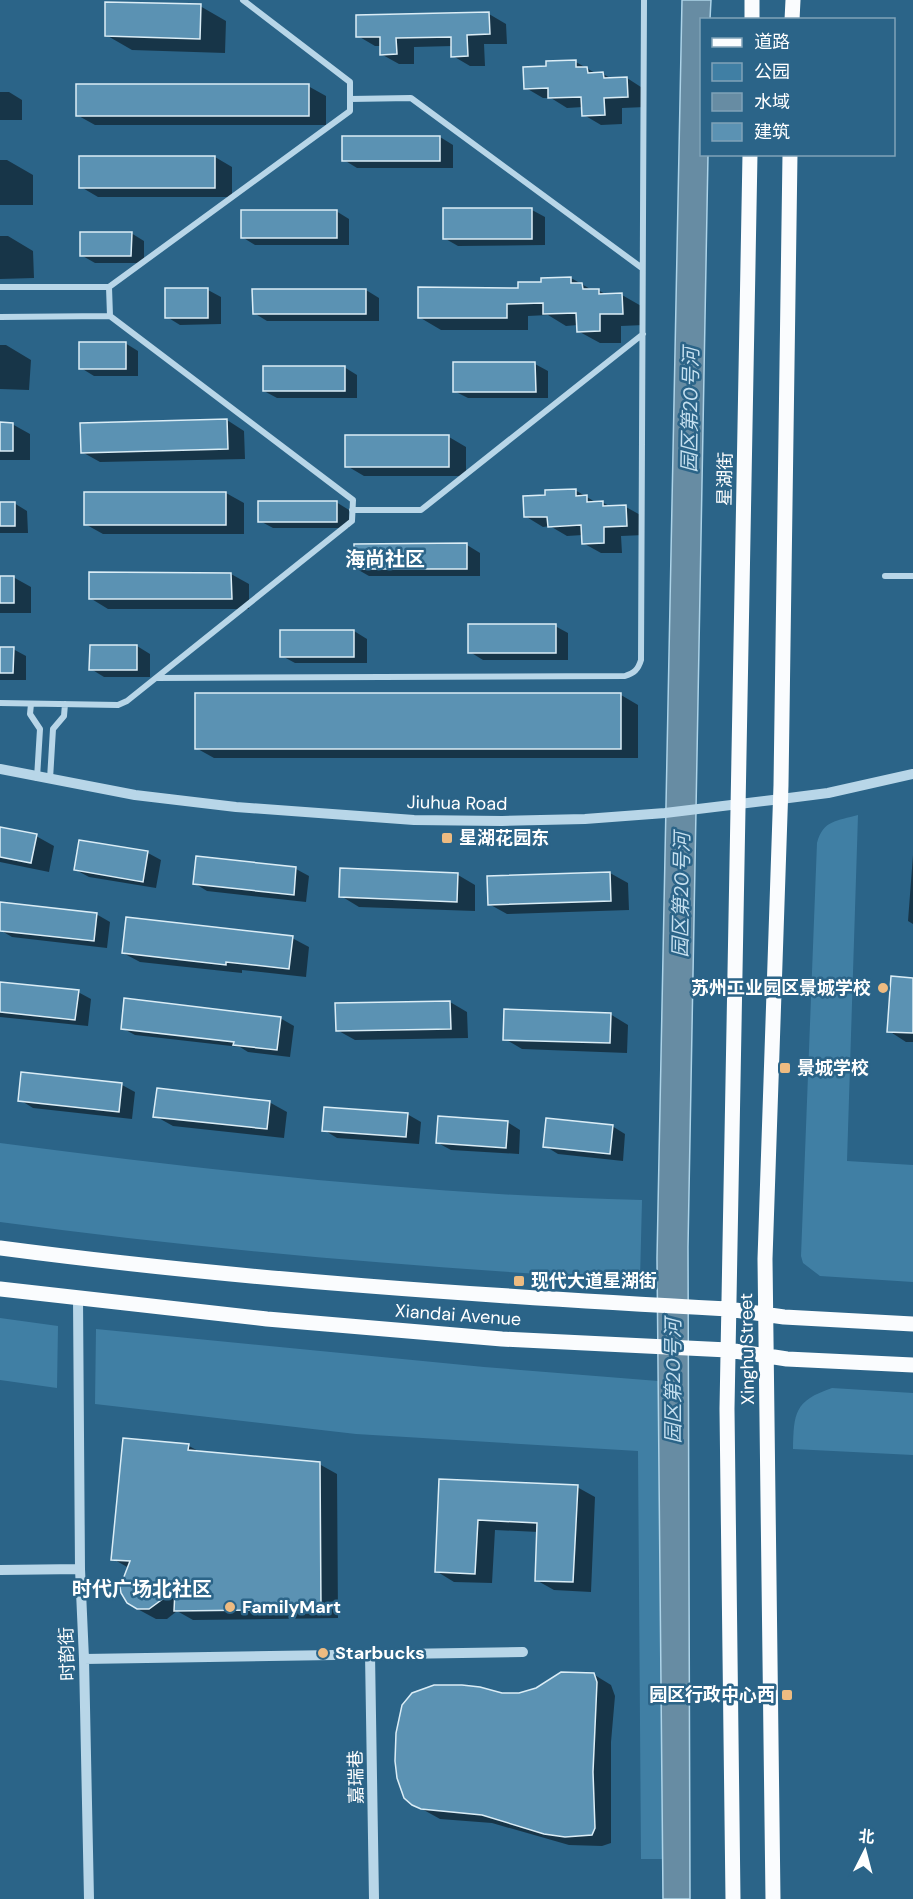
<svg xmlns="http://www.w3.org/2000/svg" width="913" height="1899" viewBox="0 0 913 1899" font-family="'DM Sans','Noto Sans SC',sans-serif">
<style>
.green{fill:#407fa4}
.water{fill:#678ca3;stroke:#add3e8;stroke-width:1.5}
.shadow{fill:#0007}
.building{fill:#5b92b3;stroke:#dbedf6;stroke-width:1.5}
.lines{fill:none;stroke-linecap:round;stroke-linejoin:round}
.minor{stroke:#b8d6e8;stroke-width:6}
.tertiary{stroke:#b8d6e8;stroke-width:10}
.primary{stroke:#fafcfe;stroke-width:15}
.poi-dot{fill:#edbb81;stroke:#2b6488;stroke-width:2}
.labels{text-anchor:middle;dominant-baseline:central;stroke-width:5;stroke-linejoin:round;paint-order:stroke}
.street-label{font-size:18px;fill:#fff;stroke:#2b6488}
.poi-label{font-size:18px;font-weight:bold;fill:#fff;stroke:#2b6488;text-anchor:start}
.water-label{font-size:20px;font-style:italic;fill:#c4dfef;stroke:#2b6488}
.neighbourhood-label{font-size:20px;font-weight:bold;fill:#fff;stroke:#2b6488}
</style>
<rect width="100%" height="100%" fill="#2b6488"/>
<path class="green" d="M858,815L847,1161L913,1165V1282L820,1276L803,1263L801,1256L817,843C823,820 837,821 858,815Z
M0,1143C213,1171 427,1195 642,1200L640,1280C426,1268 212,1251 0,1222Z
M0,1318L58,1326L57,1388L0,1380Z
M96,1329L484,1367L658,1381L663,1859H641L638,1451L356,1434L95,1404Z
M832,1388L913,1393V1455L793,1449C794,1413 794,1401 832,1388Z"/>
<path class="water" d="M682,0H711L710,19L702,20V154L708,155L688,1247L690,1899H663L657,1258Z"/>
<path class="shadow" d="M200,6L226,21L225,53L132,50L106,35Z
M489,14L506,24L507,44H484L485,66H470L453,56V46L414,47V64H399L381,54V46H375L358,36Z
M576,62L597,74H603L612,79L627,78L644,89L645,107L622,108V124L601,125L584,115L583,107L567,108L551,98H543L526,88L548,68Z
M308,86L326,96V125H95L77,115Z
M0,92H9L22,100V120H0Z
M440,137L453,145V168H357L344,160Z
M215,157L232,167V197H98L81,187Z
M0,160H7L33,175V205H0Z
M532,210L545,217V245L458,246L444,238Z
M336,211L349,219V245H255L242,237Z
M131,233L144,241V263H95L81,255Z
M0,236H8L33,251L34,278L0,279Z
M571,278L592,290H598L607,295H622L643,307L644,325L621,326V343H600L578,331V325L566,326L548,315L528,316V330H441L419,317L543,283Z
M208,290L221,297V324L180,325L167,317Z
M366,290L379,298V321H267L254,313Z
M125,343L138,351V376H94L81,368Z
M0,345H6L31,360L29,390L0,389Z
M535,364L548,371V398H468L454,391Z
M344,367L357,375V398H277L264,391Z
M227,420L244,431L245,459L100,462L82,452Z
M0,424H12L30,434V460H0Z
M449,437L466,447V476H364L347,466Z
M575,490L597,503L602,502L611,507H626L644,517V535L621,536L622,553H601L583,543V535L567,536L550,526L543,527L525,516L547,496Z
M226,493L244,503V534H103L85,524Z
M336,502L349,510V528H273L260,521Z
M0,503H14L27,511L28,533H0Z
M467,545L480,553V576H369L355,568Z
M90,574H231L249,584V609H108L90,598Z
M0,577H13L31,587V613H0Z
M555,626L568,633V660H483L470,652Z
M354,631L367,639V663H295L282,656Z
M137,646L150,654V677H104L91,669Z
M0,649H13L26,656V680H0Z
M621,695L638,705V758H214L196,748Z
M0,829L36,836L54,846L49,872L0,862Z
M80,842L148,853L161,860L156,888L89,877L76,870Z
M913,855V924L908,921Z
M197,858L296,869L309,876L306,902L207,891L194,883Z
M610,873L628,883L629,910L507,914L489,904Z
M458,875L475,885V911L359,907L341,896Z
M96,914L110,922L107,948L12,937L0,930V922Z
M292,938L309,947L306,977L242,970V973L140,962L123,953Z
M913,979V1042H906L889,1031Z
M0,983L78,992L91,999L88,1026L0,1017Z
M450,1002L467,1012L468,1038L355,1040L337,1030Z
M610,1014L628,1025L627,1053L522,1049L505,1039Z
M280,1018L294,1026L290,1057L248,1052L240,1047L135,1035L122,1028Z
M122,1085L135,1092L132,1119L33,1108L20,1100Z
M269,1102L287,1112L284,1138L173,1126L155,1116Z
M407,1114L421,1122L419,1144L337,1138L324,1130Z
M507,1122L520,1130L519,1154L451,1150L438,1143Z
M612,1126L625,1134L623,1161L558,1154L545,1146Z
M189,1446L202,1453L319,1464L337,1474L338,1618L193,1620L177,1611L167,1619H156L132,1606L129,1568L113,1559Z
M440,1480L577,1487L595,1497L591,1592L554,1590L536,1580L538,1532L495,1530L492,1583L454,1582L436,1571Z
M593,1674L611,1685L615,1696L611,1742V1843L602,1846L569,1845L492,1823L440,1819L413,1804L496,1694H519Z"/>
<path class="building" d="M105,2L201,4L200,39L105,36Z
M489,12L490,34L467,35L468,56L451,57V37L396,38L397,54L380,55V37H356V15Z
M576,60V67H587L588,73L603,72L604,78L627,77L628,97L604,98L605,115L582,116L581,97L548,98V88L524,89L523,67L546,66V61Z
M76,84H309V116H76Z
M342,136H440V161H342Z
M79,156H215V188H79Z
M443,208H532V239H443Z
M241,210H337V238H241Z
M80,232H132L131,256H80Z
M571,277V283H582L583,289H599V294L622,293L623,314H600V331L577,332L576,313L543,314V303L507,304V318H418V287L518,288V282H541V278Z
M165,288H208V318H165Z
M252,289H366V314H253Z
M79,342H126V369H79Z
M453,362H535L536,392H453Z
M263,366H345V391H263Z
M227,419L228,449L81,453L80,423Z
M0,422L13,423V451H0Z
M345,435H449V467H345Z
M576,489V496L587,495V502L603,501V506L626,505L627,526L604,527V543L582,544L581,525L548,527L547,517H524L523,496L545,495V490Z
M84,492H226V525H84Z
M258,501H337V522H258Z
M0,502H15V526H0Z
M467,543V569H354V544Z
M89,572L231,573L232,599H89Z
M0,576H14V603H0Z
M468,624H556V653H468Z
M280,630H354V657H280Z
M90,645H137V670H89Z
M0,647H14L13,673H0Z
M195,693H621V749H195Z
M0,827L37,834L31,863L0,857Z
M79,840L148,851L143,882L74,870Z
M196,856L296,867L294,895L193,884Z
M340,868L458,873L457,902L339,897Z
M610,872L611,901L488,905L487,876Z
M0,902L97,913L94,941L0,931Z
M126,917L293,936L289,969L226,962V965L122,953Z
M891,976L913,978V1033L887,1032Z
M0,982L79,990L75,1020L0,1012Z
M124,998L281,1017L277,1050L233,1045L234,1042L121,1029Z
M450,1001L451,1029L336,1031L335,1003Z
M504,1009L611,1013L610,1043L503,1040Z
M21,1072L122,1083L119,1112L18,1101Z
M157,1088L270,1101L267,1129L153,1117Z
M324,1107L408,1113L406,1137L322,1131Z
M438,1116L508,1121L506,1148L436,1143Z
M546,1118L613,1125L610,1154L543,1147Z
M123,1438L189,1444L188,1450L320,1462L321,1609L174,1611L175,1590L149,1609H137L127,1603L121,1593L120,1587L130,1561L111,1560Z
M439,1479L578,1485L573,1582L535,1581L537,1523L478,1520L475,1574L435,1572Z
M561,1672L594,1673L597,1682L593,1772L595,1828L592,1835L565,1837L544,1834L482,1815L421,1809L412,1805L404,1798L397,1778L395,1761L396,1733L402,1705L412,1693L434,1685H462L480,1687L502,1693H519L536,1688Z"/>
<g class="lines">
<path class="minor" d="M350,99L411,98L642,268
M0,287H109L350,111V82L243,0
M109,287L110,316
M0,317L110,316L353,500L352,521L127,701L118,705L0,703
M352,510H421L643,334
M885,576H913
M156,678L625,676C634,673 638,670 641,660L644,0
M31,704L30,714L40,729L37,778
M50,779L53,729L64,716L65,704"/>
<path class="tertiary" d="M0,769L135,795L236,807L414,820L502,821L585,819L665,813L781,799L828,793L913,774
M78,1299L80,1569L84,1659L89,1899
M0,1570L80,1569
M370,1654L374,1899
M84,1659L523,1652"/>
<path class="primary" d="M752,20V0
M792,20L793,0
M0,1248C242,1280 485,1296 728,1309L784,1317L913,1324
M0,1289L267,1319L502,1339L728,1350L787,1359L913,1365
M733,1899L727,1409L750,154
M773,1899L765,1259L781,785L790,154"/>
</g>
<g class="poi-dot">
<rect x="441" y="832" width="12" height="12" rx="3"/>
<circle cx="883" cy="988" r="6"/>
<rect x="779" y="1062" width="12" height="12" rx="3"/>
<rect x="513" y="1275" width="12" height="12" rx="3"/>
<circle cx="230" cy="1607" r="6"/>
<circle cx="323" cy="1653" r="6"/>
<rect x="781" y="1689" width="12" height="12" rx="3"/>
</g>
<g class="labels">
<g class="street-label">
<text transform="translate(725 479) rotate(-89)">星湖街</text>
<text transform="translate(457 803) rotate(1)">Jiuhua Road</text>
<text transform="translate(458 1315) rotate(4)">Xiandai Avenue</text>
<text transform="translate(747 1349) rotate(-91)">Xinghu Street</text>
<text transform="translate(67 1654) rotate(-92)">时韵街</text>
<text transform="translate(356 1777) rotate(-91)">嘉瑞巷</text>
</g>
<g class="poi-label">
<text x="459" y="838">星湖花园东</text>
<text x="871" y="988" text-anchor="end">苏州工业园区景城学校</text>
<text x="797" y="1068">景城学校</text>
<text x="531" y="1281">现代大道星湖街</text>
<text x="242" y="1607">FamilyMart</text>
<text x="335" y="1653">Starbucks</text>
<text x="775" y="1695" text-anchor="end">园区行政中心西</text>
</g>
<g class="water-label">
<text transform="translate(690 410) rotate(-89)">园区第20号河</text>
<text transform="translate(681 895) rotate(-89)">园区第20号河</text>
<text transform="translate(673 1381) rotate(-90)">园区第20号河</text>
</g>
<g class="neighbourhood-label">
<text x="385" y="559">海尚社区</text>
<text x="142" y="1589">时代广场北社区</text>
</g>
</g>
<rect x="700" y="18" width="195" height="138" fill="#2b6488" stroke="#80a2b8" stroke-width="1.5"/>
<rect x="712" y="38" width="30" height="9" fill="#fafcfe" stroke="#80a2b8" stroke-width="1.5"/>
<text x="754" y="48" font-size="18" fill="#ffffff">道路</text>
<rect x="712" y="63" width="30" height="18" fill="#407fa4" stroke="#80a2b8" stroke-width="1.5"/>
<text x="754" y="78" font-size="18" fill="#ffffff">公园</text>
<rect x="712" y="93" width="30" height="18" fill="#678ca3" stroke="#80a2b8" stroke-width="1.5"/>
<text x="754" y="108" font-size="18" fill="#ffffff">水域</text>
<rect x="712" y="123" width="30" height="18" fill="#5b92b3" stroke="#80a2b8" stroke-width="1.5"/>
<text x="754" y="138" font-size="18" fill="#ffffff">建筑</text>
<g transform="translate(865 1851) rotate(6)" stroke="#2b6488" stroke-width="4.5" paint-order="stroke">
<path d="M0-4.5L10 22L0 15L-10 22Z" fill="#ffffff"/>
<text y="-9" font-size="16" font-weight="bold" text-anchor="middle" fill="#ffffff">北</text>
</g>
</svg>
